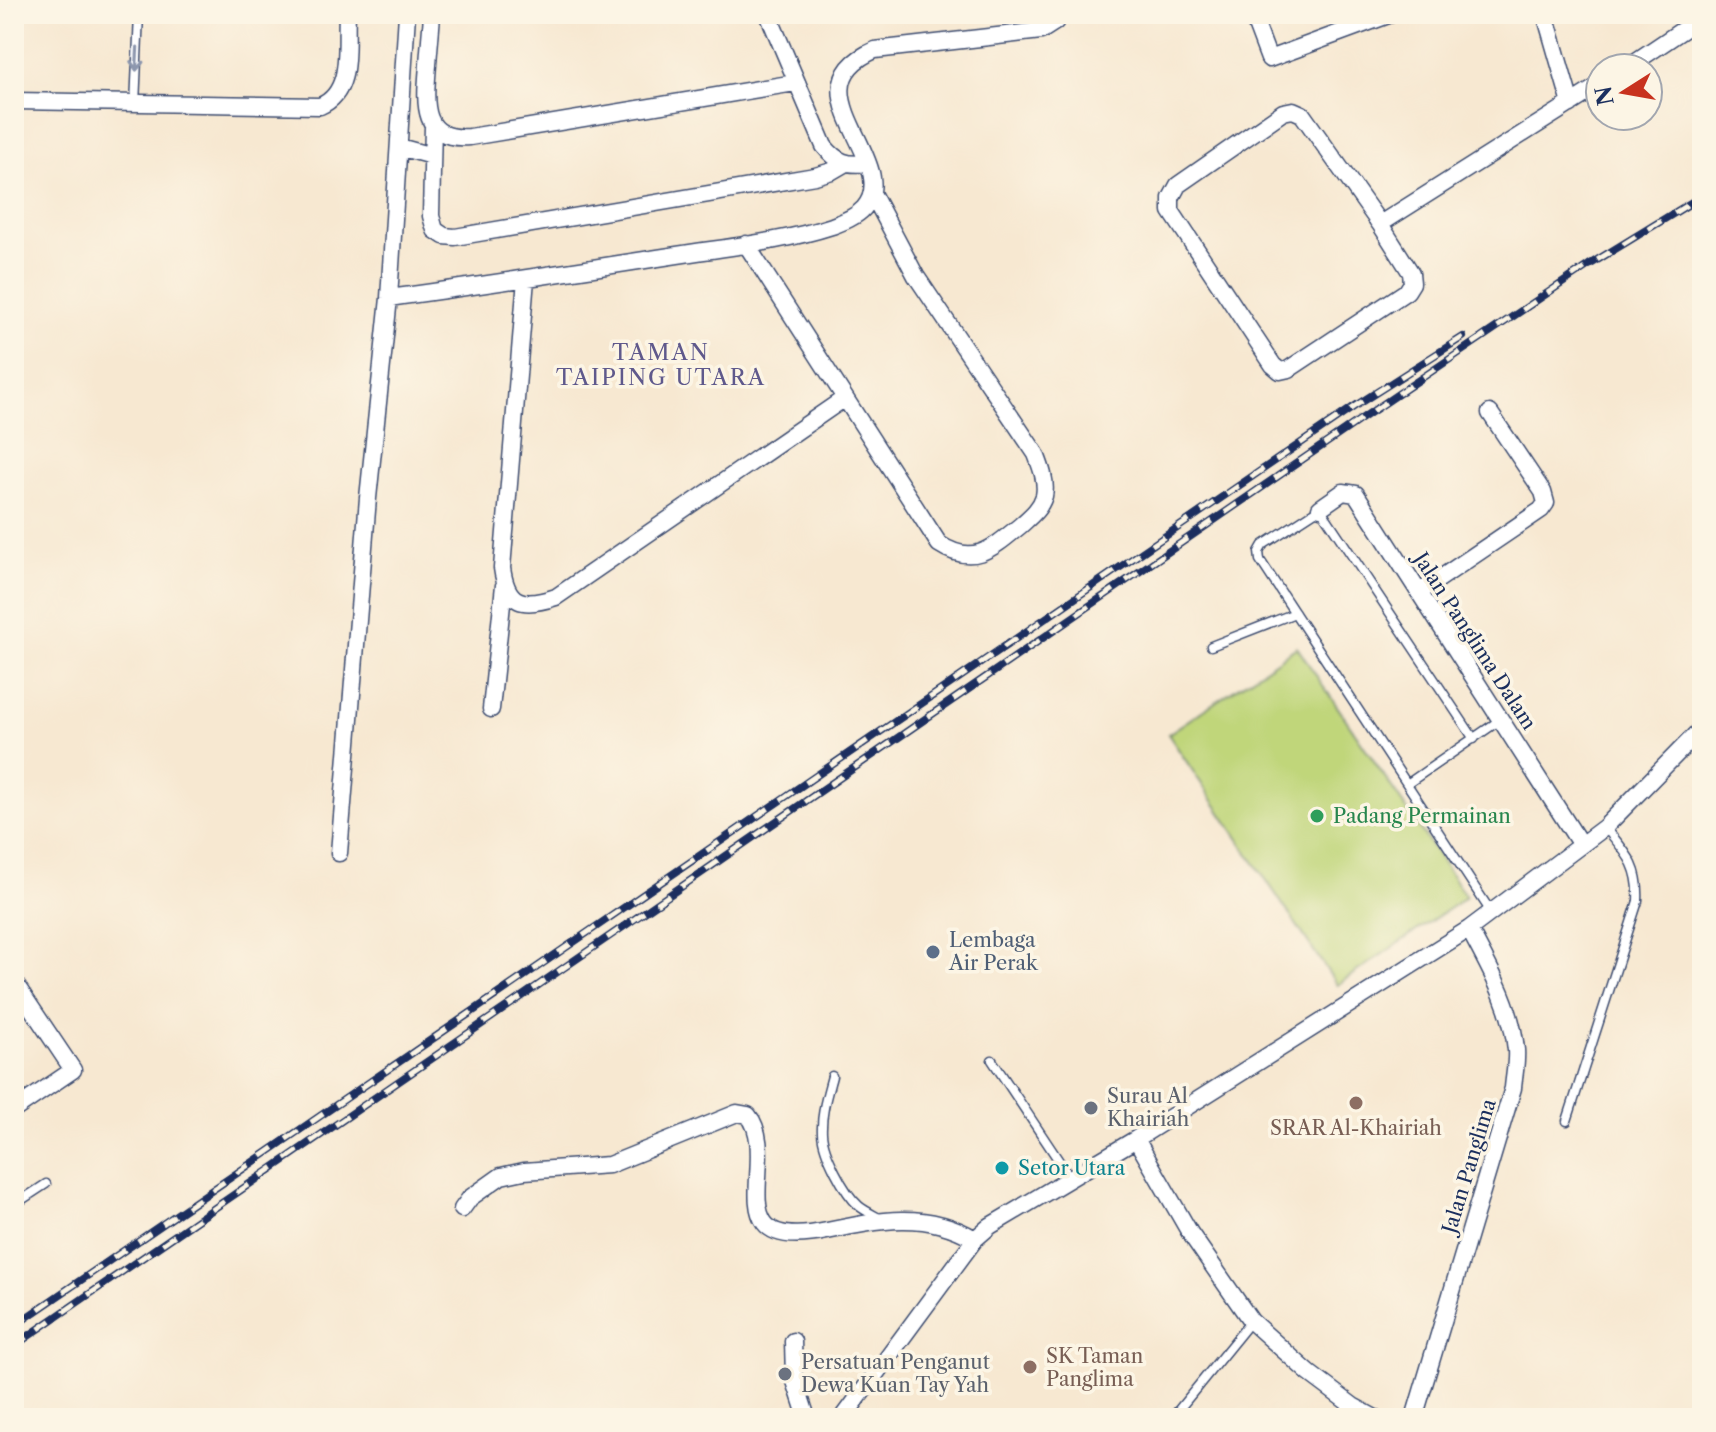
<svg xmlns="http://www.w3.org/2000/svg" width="1716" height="1432" viewBox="0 0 1716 1432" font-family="'Libre Caslon Text',serif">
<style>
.green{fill:#c0d67a;stroke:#6e826c;stroke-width:2}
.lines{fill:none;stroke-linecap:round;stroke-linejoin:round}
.service-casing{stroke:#3c4b6f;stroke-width:11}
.minor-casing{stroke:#3c4b6f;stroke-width:19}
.service{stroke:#fff;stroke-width:8}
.minor{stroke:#fff;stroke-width:16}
.rail-casing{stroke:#1b2f5e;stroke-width:8}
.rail{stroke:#fcf5e5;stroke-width:5;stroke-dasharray:15;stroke-linecap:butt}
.oneway{stroke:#8d97ae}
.leisure-dot{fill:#2e9e5b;stroke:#fcf5e5;stroke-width:3}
.service-dot{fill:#5c6f8a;stroke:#fcf5e5;stroke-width:3}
.education-dot{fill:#8d6e63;stroke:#fcf5e5;stroke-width:3}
.worship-dot{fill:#6b7280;stroke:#fcf5e5;stroke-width:3}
.culture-dot{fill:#0f9aa8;stroke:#fcf5e5;stroke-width:3}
.labels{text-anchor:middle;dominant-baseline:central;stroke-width:7;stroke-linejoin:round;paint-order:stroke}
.street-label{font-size:20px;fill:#1b2f5e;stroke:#fcf5e5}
.leisure-label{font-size:20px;fill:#27864d;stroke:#fcf5e5;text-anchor:start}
.service-label{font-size:20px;fill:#4e5e75;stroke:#fcf5e5;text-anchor:start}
.worship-label{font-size:20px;fill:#5b616d;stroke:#fcf5e5;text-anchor:start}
.education-label{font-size:20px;fill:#785e54;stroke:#fcf5e5}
.culture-label{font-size:20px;fill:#0d838f;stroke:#fcf5e5;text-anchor:start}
.neighbourhood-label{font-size:22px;letter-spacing:2px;fill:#5f598c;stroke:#fcf5e5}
</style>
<rect width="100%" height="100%" fill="#fcf5e5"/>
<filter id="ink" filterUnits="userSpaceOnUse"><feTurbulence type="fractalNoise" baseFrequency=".0125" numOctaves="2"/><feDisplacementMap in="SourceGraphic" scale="16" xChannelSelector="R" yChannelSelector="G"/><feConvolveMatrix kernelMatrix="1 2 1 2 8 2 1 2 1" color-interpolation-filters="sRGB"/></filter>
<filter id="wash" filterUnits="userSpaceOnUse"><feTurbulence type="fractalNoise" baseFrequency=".006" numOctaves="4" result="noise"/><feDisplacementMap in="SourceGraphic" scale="32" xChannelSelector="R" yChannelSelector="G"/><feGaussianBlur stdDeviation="1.8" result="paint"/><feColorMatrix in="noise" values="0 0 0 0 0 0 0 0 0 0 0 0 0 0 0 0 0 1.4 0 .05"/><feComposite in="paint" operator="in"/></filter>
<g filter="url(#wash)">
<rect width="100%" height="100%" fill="#f7e8d1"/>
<path class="green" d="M1297,647L1466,897L1337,985L1168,734Z"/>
</g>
<g filter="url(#ink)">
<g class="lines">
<defs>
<path id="service" d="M135,105L139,14
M1211,646L1295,613
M1474,739L1320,508L1263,545L1259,552L1260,560L1491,912
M1407,784L1500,720
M992,1060L1071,1179
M832,1076C827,1095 821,1113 822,1133C823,1152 844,1193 859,1206C865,1211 874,1215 881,1219
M1567,1121L1638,901C1640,865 1626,853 1605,827
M14,1205L46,1184
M1172,1418L1251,1321"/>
<path id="minor" d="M432,14C431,31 429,48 428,65C425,102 420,141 470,137L795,83
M768,14L824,146C837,162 847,166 867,163
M1252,14L1269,59L1391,14
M1545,14L1571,104
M1626,68L1702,17
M14,101L320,106C354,92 345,45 347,14
M1293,110L1302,114L1380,224L1411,273L1412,283L1407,291L1289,369L1280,371L1273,365L1171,211V198L1178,185L1283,112Z
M433,125L431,216L435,230L444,236L455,237L815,176L832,171L844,164
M399,147L432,156
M1380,224L1600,85
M746,244L939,544C974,567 993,548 1021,525C1031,516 1040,509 1044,496C1047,482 1041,467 1036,454L916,276L872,193
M526,279L502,568C507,605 523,608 556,597L845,398
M389,298C485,285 581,270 677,255C728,247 783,242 832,226C843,222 856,217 864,208C904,163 787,88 875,50L1041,31L1055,22L1062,14
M1320,508L1343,492L1356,494L1581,845
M1420,592L1541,510L1546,503L1543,492L1490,413
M491,709L504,585
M339,853L368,498L389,298L407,14
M14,982L73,1070L14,1110
M1136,1139L1190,1233L1251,1321L1309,1373L1353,1406L1375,1418
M462,1209L470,1198L501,1176L524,1171L609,1165L737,1113L748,1115C783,1157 712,1255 827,1231C879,1220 927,1210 975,1239
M793,1341L794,1378L807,1418
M843,1418L975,1239L990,1226L1136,1139L1469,929L1605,827L1702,728
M1414,1418L1513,1088C1514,1076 1517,1062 1516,1050C1512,1006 1489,967 1469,929"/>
</defs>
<use href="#service" class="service-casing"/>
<use href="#minor" class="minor-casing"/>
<use href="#service" class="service"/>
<use href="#minor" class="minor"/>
<defs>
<path id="rail" d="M14,1326L1355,406L1463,337
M14,1346L1364,417L1589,265L1702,196"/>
</defs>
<use href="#rail" class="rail-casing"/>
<use href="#rail" class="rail"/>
</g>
<defs><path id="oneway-shaft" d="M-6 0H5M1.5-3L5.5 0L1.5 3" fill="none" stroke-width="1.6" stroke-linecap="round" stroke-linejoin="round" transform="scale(2)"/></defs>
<use class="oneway" href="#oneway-shaft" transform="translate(137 59) rotate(93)"/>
</g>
<circle class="leisure-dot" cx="1317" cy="816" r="8"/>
<circle class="service-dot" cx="933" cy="952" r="8"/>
<g class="education-dot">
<circle cx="1356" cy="1103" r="8"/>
<circle cx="1030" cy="1367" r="8"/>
</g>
<g class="worship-dot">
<circle cx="1091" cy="1108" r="8"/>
<circle cx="785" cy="1374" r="8"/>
</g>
<circle class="culture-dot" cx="1002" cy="1168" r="8"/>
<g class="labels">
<g class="street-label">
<text transform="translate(1475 641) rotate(57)">Jalan Panglima Dalam</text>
<text transform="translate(1469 1166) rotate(-73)">Jalan Panglima</text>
</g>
<g class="leisure-label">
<text x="1333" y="816">Padang Permainan</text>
</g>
<g class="service-label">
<text x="949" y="940">Lembaga<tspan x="949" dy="23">Air Perak</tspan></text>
</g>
<g class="worship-label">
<text x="1107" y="1096">Surau Al<tspan x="1107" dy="23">Khairiah</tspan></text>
<text x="801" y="1362">Persatuan Penganut<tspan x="801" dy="23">Dewa Kuan Tay Yah</tspan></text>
</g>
<g class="education-label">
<text x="1356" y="1128">SRAR Al-Khairiah</text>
<text x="1046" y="1356" text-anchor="start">SK Taman<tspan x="1046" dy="23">Panglima</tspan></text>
</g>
<g class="culture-label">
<text x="1018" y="1168">Setor Utara</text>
</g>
<g class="neighbourhood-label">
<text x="661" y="352">TAMAN<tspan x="661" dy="25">TAIPING UTARA</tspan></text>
</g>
</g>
<rect width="1716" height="1432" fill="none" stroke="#fcf5e5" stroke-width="48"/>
<g transform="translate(1624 92) rotate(259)"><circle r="38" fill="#fcf5e5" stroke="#a2a6af" stroke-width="2"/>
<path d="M0-6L14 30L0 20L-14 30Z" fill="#c8321e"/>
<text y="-12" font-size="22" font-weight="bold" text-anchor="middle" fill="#1b2f5e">N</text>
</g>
</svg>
